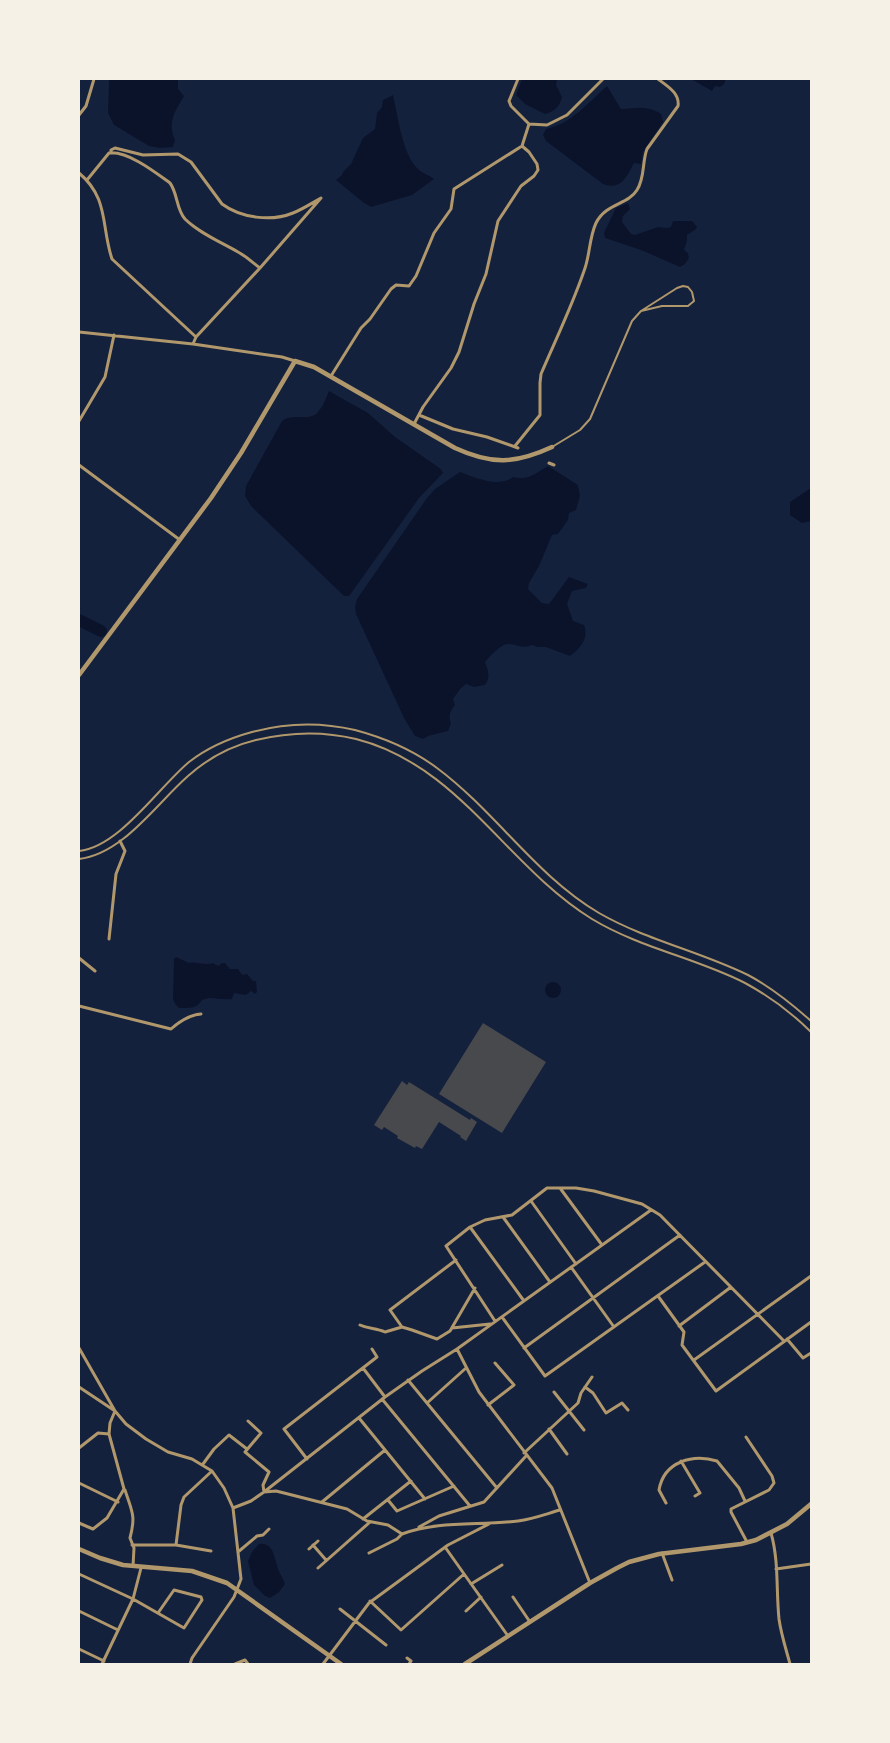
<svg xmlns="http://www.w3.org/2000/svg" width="890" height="1743" viewBox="0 0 890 1743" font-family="Helvetica,sans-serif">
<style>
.water{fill:#0b132b}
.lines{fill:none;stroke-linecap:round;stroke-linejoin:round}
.river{stroke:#0b132b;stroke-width:12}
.building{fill:#48494c}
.service{stroke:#b1986c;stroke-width:2}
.minor{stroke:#b1986c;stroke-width:3}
.tertiary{stroke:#b1986c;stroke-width:4.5}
</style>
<rect width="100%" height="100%" fill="#14213d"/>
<path class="water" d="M109,79H178V89L184,96C175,111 167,123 175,140L173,147L160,148L149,146L114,125L108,113Z
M522,79H557L556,85L562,97C560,106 554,112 545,114L525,104L516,95Z
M691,79H726L724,84L720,87L715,86L712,91Z
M607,86L621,109C636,108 648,105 661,114L663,122L643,152L641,164L634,163C627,176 621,191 603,184L546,141L543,135L546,129C571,124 589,102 607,86Z
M393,95C398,116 402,154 418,169C423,174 430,175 434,179L412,195L371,207L364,203L336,180L342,175L343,172L351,164L363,138L375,129L377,113L382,107L383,100Z
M628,203L630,209L623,216L622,222L631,234L635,235L658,227L667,228L671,227L673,221H692L697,227L696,229L687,235V241L684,249L686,252L688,253L689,258L685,264L680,267L641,250L605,238L604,233L616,208Z
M329,391L368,413L395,437L441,469L443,473L419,498L352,592L349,596H344L251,506L245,496L246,486L282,421C293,412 308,422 317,413C323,407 326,398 329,391Z
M548,466L578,485L580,496L576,510L569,513L568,520L558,534L552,535L539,566L529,583L528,589L542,603L549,604L569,577L588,584L586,588L572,591L567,604L573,621L584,625C589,638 581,648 570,656L546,647H537L532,645C521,650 517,643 507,644C499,646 490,656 485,662C488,671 491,676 485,685L474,687L466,684L460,689L453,699L455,705C450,711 448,716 451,723L448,731L428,736L423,739L415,736L404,718L356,614L355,607L357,599L427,498L435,489L460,472C476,478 499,488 513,477C528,481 536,473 548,466Z
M811,488V521L802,523L790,515V502Z
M176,957L189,963C197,961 203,966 213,963L218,966L222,963H225L230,969H238L242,975L247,974L253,981H256L257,992L255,994L251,991L246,995L234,993L232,999C223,1000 216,998 209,998L202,1000C197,1009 189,1008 179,1008L175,1004L173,999L174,959Z
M545 990a8 8 0 1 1 16 0a8 8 0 1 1-16 0Z
M259,1544C272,1542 274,1555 277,1565C278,1572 283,1577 285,1584L279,1592L270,1598L265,1596L254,1585L248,1561L252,1552Z"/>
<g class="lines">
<path class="river" d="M79,620L101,631"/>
</g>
<path class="building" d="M483,1023L546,1062L502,1133L439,1094Z
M402,1081L407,1085L409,1082L470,1120L471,1118L477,1122L466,1141L460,1137L461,1136L439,1122L422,1149L416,1146L415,1148L397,1138L398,1136L384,1127L382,1130L374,1125Z"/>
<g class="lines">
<path class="service" d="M552,447L580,430L590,419L632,321L641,311L677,288L683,286L688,287L692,292L694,301L688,306H662L641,311
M79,851C119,847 158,788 189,762C207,748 230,738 252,732C285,723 321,722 355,730C385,738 413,750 437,768C496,812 536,876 599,913C646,940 699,951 748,975C771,987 792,1004 811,1021
M79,859C123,854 156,804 188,776C207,759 231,746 256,740C289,732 323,731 356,739C459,765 506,866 592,919C640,948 696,958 745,983C769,996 792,1013 811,1032"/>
<path class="minor" d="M518,79L509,101L511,106L529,124
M79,115L86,106L94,79
M111,153V150L115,148L143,155L178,154L191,162L222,204C241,218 271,222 293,213C303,209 312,203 321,198L260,268L196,337L193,344
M79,173C109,198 101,226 112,259L196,337
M87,180L109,153C128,151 155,172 170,183C178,194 176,209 185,219C199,233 221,242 238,252C246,256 253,263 260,268
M79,332L193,344L282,357L295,361
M331,376L361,328L370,319L391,289L396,285L409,286L416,276L434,233L451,209L454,189L522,146L529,124L547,125L567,115L603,79
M419,415L453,429L487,437L518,448
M79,421L105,377L114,335
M414,424L423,407L451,368L459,352L474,304L486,274L498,221L521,186L534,176L538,170L537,164L529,152L522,146
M515,446L540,415V383L541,374C556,339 572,306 584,271C590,256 589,238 596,223C606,203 628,205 637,190C645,178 642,162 647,149L678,106C680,93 667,86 658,79
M549,463L554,465
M79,465L180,540
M109,939L116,874L125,851L120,841
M79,958L95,971
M79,1006L171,1029C180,1021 189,1015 201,1014
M560,1188L602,1245
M531,1201L576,1264
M503,1217L550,1282
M470,1227L524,1301
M571,1267L614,1327
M658,1296L684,1332L682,1345L716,1391L811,1322
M502,1317L545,1376L705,1262
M495,1321L446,1246L470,1227L485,1220L512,1215L547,1188H576L594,1191L642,1204L660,1215L784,1341
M360,1325C369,1329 376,1328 385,1332L402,1327L412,1330L437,1339L450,1331L475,1288
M679,1326L731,1287
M402,1327L390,1310L456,1260
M452,1328L490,1324
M787,1339L803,1358L811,1353
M79,1348L115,1411L126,1424L146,1439L168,1452L192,1459L212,1471L224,1488L233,1508L241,1579L234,1597L192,1658L190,1664
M524,1348L680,1235
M457,1349L479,1392L552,1488L590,1583
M694,1360L811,1276
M363,1368L385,1397
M408,1380L497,1488
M79,1387L115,1411L110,1423L109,1434L98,1433L79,1448
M585,1387L593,1393L606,1413L622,1403L628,1410
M554,1392L584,1430
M382,1399L470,1506
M427,1403L466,1368
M488,1405L514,1385L495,1363
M359,1418L425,1499
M248,1421L261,1433L245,1452L269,1472L263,1485L264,1492
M549,1429L567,1454
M746,1437L772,1476L774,1483L769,1490L731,1509V1512L747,1542
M524,1453L578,1403L581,1393L592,1377
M307,1459L284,1429L377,1357L372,1349
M681,1461L700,1493L695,1496
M203,1464L214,1449L229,1435L247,1449
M79,1483L118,1502
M125,1490C132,1512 136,1515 130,1538L134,1548L133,1566
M264,1492L276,1491L288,1494L347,1509L367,1521L388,1525L402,1534C438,1520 480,1526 518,1521C533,1519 546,1514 560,1510
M388,1500L397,1511L454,1486
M322,1502L385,1450
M666,1503L659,1490C664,1461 693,1454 717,1461L739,1488L745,1501
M233,1508L251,1501L264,1492L385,1397L422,1371L457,1349L651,1210
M363,1519L411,1481
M79,1523L93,1529L107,1518L124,1489L109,1434
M419,1527L439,1516L484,1502L526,1456
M771,1533C779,1561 776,1590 779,1619C781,1634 786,1649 790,1664
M132,1545H176L211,1551
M176,1545L181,1505L184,1497L212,1471
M313,1545L326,1560
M445,1547L508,1636
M309,1549L318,1541
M238,1552L257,1536L263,1535L269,1529
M369,1553L397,1539L402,1534
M662,1553L672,1580
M318,1568L370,1522
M776,1569L811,1564
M79,1574L133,1599L184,1628L202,1600L201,1597L174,1590L158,1613
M471,1584L502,1565
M513,1597L530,1622
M370,1601L401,1630L464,1574
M340,1609L386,1645
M79,1611L118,1630
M466,1611L481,1597
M79,1649L104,1661
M407,1658L411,1661L409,1664
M102,1664L133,1599L141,1568
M235,1664L245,1660L248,1664
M323,1664L369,1603L448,1545L489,1524"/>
<path class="tertiary" d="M79,675L211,498L241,453L295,361L314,367L455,448C492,465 515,464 552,447
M79,1549L100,1558L123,1565L192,1571L227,1583L341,1664
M465,1664L590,1583L617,1568L629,1562L659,1554L741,1544L756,1540L787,1524L811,1504"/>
</g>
<rect width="890" height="1743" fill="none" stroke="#f6f1e7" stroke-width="160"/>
</svg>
